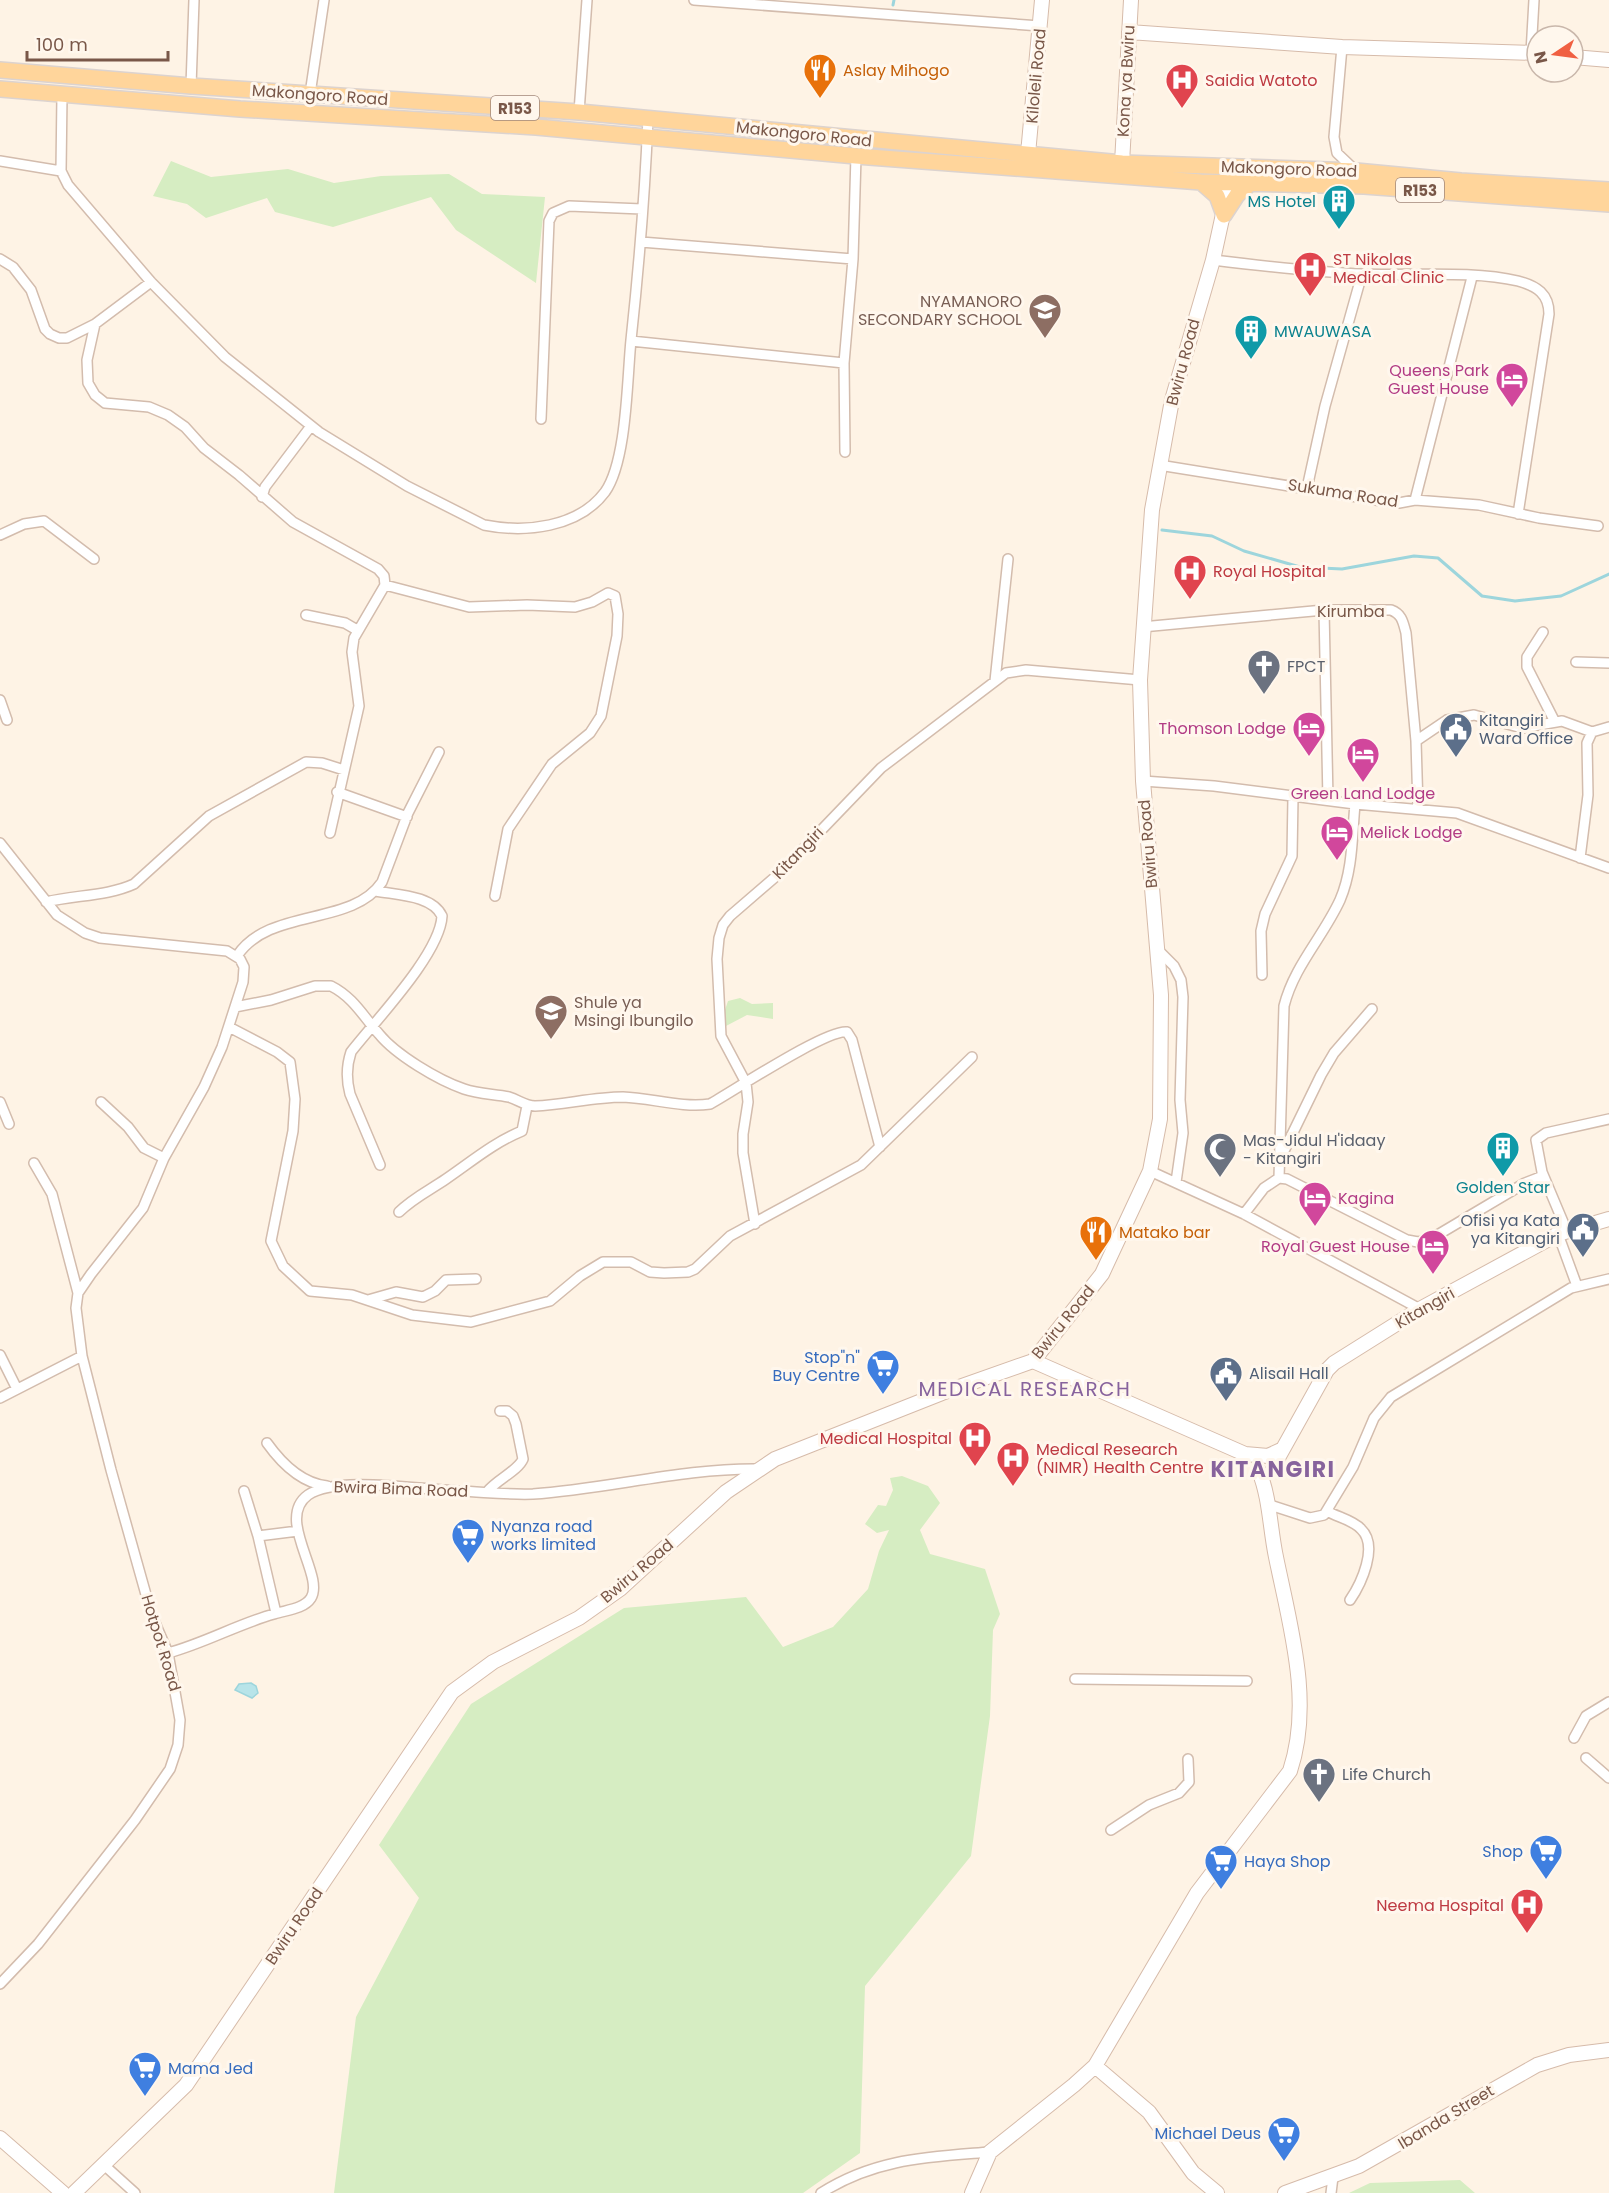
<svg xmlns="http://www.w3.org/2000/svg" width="1609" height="2193" viewBox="0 0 1609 2193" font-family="Poppins,sans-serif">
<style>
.green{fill:#d6edc2}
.water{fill:#b8e4e9;stroke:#9dd5dc;stroke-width:1.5}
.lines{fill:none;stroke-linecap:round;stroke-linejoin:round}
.stream{stroke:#9dd5dc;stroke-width:3}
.street-casing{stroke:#d3bcad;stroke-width:12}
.secondary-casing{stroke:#d6bbaa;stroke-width:16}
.primary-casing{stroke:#dcd3cf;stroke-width:18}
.street{stroke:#fff;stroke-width:9}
.secondary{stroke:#fff;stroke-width:14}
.primary{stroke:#ffd59b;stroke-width:15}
.labels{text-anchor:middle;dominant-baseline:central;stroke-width:6;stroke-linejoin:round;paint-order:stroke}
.shield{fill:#fff7ed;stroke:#a1877a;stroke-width:1.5}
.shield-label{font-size:15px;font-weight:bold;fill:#795748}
.food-label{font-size:16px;fill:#c56008;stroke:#fff7ed;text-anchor:start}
.street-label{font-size:16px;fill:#795748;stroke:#fff7ed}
.health-label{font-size:16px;fill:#be3a42;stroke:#fff7ed;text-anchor:start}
.culture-label{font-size:16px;fill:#0d838f;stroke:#fff7ed;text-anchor:end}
.education-label{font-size:16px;fill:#785e54;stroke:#fff7ed;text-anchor:end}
.hotel-label{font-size:16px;fill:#b23c85;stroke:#fff7ed;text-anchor:end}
.worship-label{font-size:16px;fill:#5b616d;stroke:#fff7ed;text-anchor:start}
.service-label{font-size:16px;fill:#4e5e75;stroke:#fff7ed;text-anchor:start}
.shop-label{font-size:16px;fill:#366cbe;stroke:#fff7ed;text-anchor:end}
.quarter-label{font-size:20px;letter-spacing:1.5px;fill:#87639d;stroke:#fff7ed}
.district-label{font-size:22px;font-weight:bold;letter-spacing:1.5px;fill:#87639d;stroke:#fff7ed}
</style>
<rect width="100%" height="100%" fill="#fef3e5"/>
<path class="green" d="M171,161L211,177L288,169L334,183L381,176L449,174L482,194L545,197L536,283L456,230L431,197L333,227L275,212L267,198L206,218L187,204L153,196Z
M740,998L752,1004L773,1003V1019L747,1015L726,1026L722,1019L728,1001Z
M902,1476L928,1486L940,1503L920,1530L930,1554L985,1569L1000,1614L993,1630L990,1716L971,1856L865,1986L860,2153L803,2193H334L356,2017L419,1898L379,1845L471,1704L624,1608L746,1597L783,1647L833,1627L868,1589L879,1551L889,1530L877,1533L865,1524L878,1505L886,1506L893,1490L890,1478Z
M1460,2180L1475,2193H1349L1370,2183Z"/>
<path class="water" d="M251,1683L256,1686L258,1693L252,1698L235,1690L239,1684Z"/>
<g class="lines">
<path class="stream" d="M893,5L894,0
M1162,530L1212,536L1244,551L1300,567L1342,569L1414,556L1438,558L1482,596L1515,601L1561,596L1609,574"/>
<defs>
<path id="street" d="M694,0L1040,26
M1342,47L1334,137L1337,153L1356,171
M1531,53L1534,0
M191,86L194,0
M310,94L324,0
M62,95L61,171L68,185L151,282L225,357L319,432L407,486L484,525C525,533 578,528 605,492C627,461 627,379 631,340C639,266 645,192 648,118
M579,112L587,0
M0,161L61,171
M641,242L853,259
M0,259L13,267L31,290L45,329L50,334L59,338H67L95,324
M1213,260C1263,266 1313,272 1363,274C1410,276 1473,270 1518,281C1537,286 1549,294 1549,314L1518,514
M151,282L95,324L87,360L88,383L95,395L105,403L149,407L168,415L185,427L204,448L239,475L293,522L378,569L384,576L385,585L354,638L352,652L359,706L330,833
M631,341L844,363
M541,419L549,221L553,213L569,206L642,209
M845,452L844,363L853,259L856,156
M1159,465L1388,502L1399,503L1415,500L1479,505L1539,518L1598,526
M1307,488L1325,406L1362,274
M262,497L265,487L311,426
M1415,500L1472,277
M0,535L24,524L44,521L94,559
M385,585L469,607L527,605L575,607L592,602L608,593L615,596L618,614L617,636L601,716L590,733L552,764L508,829L495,896
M1324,610L1328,800
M306,615L345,623L357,630
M1142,627L1324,610H1391C1402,614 1403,622 1406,633L1416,741L1418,808
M1543,632L1527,657V667L1555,722
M1576,662L1609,663
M995,681L1008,559
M0,700L7,720
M1416,741L1447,720L1474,715L1522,728L1562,721L1592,732
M1143,781L1214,786L1355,804L1457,813L1609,868
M337,792L407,817
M0,843L57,915L85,933L100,938L227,951L240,959L244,967L243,982L222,1047L204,1087L164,1158L143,1208L91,1274L78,1293L76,1308L82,1356L111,1470L152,1616L168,1653L180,1720L178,1745L170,1769L135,1820L38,1944L0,1984
M1580,858L1588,795L1587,743L1592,732L1609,727
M376,891C396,895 432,895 442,916C440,954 375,1021 351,1052C346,1067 346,1079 350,1094L380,1165
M46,902C75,895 108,896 134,884L209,816L306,762L322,763L344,770
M1159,951L1174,966L1181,980L1183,997L1180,1100L1183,1133L1176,1182
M237,956C269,907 352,927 382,882L408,813L439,752
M1262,975L1261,931L1265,914L1292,856L1293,797
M235,1007L271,1000L315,986H331C353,997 363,1016 379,1034C396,1055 438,1080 464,1089C478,1094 494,1094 509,1097C519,1100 525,1106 535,1106C564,1105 593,1097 623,1097C652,1098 681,1108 710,1104C735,1090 827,1029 847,1032L852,1040L880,1147
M229,1027L277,1052L290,1062L295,1099L293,1131L271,1241L283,1266L310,1291L352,1295L412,1315L471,1322L550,1301L580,1276L603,1262H631L650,1272L664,1273L688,1272L695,1269L730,1236L861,1165L972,1057
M0,1102L9,1124
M101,1102L128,1127L144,1148L164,1158
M1282,1155L1321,1075L1334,1053L1372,1009
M34,1163L52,1194L78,1293
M1150,1171L1244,1214L1420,1309
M1279,1178L1287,1179L1407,1240L1418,1242L1429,1240L1525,1183L1543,1176
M399,1212C413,1198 430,1190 446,1179C471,1162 493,1143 522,1131L527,1106
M1244,1214L1264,1188L1279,1178L1284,1006C1294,966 1323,937 1340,900C1353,870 1352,836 1355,804
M755,1224L743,1153V1134L748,1102L746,1083L721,1036L717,959L719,938L723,925L730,916L781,872L881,768L1006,673L1026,670L1140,680
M1566,1229L1542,1172L1536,1140L1546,1133L1609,1119
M1558,1234L1577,1286
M368,1300L396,1292L423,1297L435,1291L446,1280L476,1279
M0,1355L17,1389
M0,1398L82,1356
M267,1443C282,1464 301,1483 327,1486
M244,1491L258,1536L276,1613
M487,1492C496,1480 518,1471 523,1459L516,1424L513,1416L507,1411H500
M1267,1504L1310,1518L1324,1515L1353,1467L1374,1418L1391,1397L1571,1288L1609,1279
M1327,1511C1337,1517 1353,1520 1361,1529C1379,1546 1361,1584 1350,1600
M258,1536L298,1531
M168,1653C205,1643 238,1624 274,1614C286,1610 304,1609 311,1598C325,1575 275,1519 308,1495C336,1475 423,1490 460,1491C484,1492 509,1495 533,1494C608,1489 683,1468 758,1469
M1075,1679L1247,1681
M1574,1738L1586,1716L1609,1702
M1586,1758L1609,1778
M1111,1830L1149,1805L1179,1793L1189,1782L1188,1759
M104,2165L135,2193
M821,2193C876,2158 929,2157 990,2152
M1331,2193L1333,2177"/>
<path id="secondary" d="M1129,32L1342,47L1537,53
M1573,57L1609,60
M1122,163L1131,0
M1027,165L1042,0
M1033,1361L1245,1454L1268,1456L1283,1449
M1274,1465L1327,1370L1334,1363L1420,1309L1558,1234L1609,1219
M1095,2066L1149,2112L1193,2173L1217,2193
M0,2138L63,2193
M74,2193L186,2085L452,1692L493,1662L579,1618L620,1589L726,1492L775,1459L942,1393L1033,1361L1102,1274L1150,1171L1160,1119L1161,995L1143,781L1140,680L1152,510L1172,400L1213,260L1232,173
M972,2193L990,2152L1074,2085L1095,2066L1197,1893L1290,1771C1313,1702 1290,1626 1276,1557C1270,1529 1270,1498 1259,1471
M1285,2193L1359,2166L1537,2065L1569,2055L1609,2050"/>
<path id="primary" d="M0,70L191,86L579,112L1122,163L1356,171L1461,181L1609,190
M0,89L240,109L536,127L856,156L1201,182L1364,186L1609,204
M1201,182L1217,196L1224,215
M1224,215L1237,195L1252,182"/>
</defs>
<use href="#street" class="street-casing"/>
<use href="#secondary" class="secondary-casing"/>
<use href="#primary" class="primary-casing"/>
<use href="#street" class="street"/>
<use href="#secondary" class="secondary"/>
<use href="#primary" class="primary"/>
</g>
<defs>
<symbol id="restaurant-pin" viewBox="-11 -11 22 30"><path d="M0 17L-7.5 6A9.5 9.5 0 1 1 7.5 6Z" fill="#e8710a" stroke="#fff7ed"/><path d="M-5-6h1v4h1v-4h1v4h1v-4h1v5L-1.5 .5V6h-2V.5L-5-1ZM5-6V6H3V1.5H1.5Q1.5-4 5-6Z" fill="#fff"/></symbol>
<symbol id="hospital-pin" viewBox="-11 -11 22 30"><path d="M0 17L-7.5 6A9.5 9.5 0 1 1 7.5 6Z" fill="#e0444e" stroke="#fff7ed"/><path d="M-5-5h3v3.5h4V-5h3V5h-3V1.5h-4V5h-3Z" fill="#fff"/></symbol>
<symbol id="building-pin" viewBox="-11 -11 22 30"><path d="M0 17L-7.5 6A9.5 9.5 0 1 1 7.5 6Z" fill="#0f9aa8" stroke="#fff7ed"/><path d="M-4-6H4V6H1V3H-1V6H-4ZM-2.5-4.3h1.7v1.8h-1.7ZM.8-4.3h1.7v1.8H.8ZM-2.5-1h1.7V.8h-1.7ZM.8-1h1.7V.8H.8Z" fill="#fff"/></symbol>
<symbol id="school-pin" viewBox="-11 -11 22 30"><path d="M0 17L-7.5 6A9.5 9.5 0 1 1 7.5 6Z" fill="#8d6e63" stroke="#fff7ed"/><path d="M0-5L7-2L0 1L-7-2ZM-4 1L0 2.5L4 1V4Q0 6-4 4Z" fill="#fff"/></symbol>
<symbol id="hotel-pin" viewBox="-11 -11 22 30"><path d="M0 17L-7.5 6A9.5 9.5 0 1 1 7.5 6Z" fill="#d1479c" stroke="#fff7ed"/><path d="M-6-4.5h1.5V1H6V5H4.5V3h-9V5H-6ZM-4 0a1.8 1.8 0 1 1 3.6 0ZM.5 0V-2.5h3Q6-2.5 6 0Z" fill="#fff"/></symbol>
<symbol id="church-pin" viewBox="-11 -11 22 30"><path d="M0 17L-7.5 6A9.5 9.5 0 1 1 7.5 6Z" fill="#6b7280" stroke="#fff7ed"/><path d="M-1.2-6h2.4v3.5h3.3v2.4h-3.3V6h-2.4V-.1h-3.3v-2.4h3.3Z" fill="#fff"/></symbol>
<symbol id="civic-pin" viewBox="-11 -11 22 30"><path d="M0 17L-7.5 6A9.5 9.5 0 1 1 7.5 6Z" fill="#5c6f8a" stroke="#fff7ed"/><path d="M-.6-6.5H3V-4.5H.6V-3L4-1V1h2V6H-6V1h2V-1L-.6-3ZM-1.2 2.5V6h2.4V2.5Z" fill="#fff"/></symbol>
<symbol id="mosque-pin" viewBox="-11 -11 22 30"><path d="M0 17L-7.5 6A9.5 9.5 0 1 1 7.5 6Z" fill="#6b7280" stroke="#fff7ed"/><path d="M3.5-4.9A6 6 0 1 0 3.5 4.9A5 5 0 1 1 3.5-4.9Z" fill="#fff"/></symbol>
<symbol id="supermarket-pin" viewBox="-11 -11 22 30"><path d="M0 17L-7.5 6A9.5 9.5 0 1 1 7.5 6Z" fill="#3f7fe0" stroke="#fff7ed"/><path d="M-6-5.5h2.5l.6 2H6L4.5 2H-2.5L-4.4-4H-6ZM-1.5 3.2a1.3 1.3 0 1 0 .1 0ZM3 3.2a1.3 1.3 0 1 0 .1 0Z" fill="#fff"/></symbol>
</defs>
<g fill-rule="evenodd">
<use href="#restaurant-pin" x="801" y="51" width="38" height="52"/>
<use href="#hospital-pin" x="1163" y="61" width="38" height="52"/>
<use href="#building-pin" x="1320" y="182" width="38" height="52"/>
<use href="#hospital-pin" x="1291" y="249" width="38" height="52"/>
<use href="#school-pin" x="1026" y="291" width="38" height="52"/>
<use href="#building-pin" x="1232" y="312" width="38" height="52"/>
<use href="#hotel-pin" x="1493" y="360" width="38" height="52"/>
<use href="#hospital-pin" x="1171" y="552" width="38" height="52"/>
<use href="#church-pin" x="1245" y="647" width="38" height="52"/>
<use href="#hotel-pin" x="1290" y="709" width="38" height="52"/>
<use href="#civic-pin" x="1437" y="710" width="38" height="52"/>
<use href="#hotel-pin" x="1344" y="735" width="38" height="52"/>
<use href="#hotel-pin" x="1318" y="813" width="38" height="52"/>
<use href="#school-pin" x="532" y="992" width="38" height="52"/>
<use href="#building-pin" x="1484" y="1129" width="38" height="52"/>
<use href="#mosque-pin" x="1201" y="1130" width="38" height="52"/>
<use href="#hotel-pin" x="1296" y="1179" width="38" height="52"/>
<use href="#civic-pin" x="1564" y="1210" width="38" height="52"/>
<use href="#restaurant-pin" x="1077" y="1213" width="38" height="52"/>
<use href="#hotel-pin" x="1414" y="1227" width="38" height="52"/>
<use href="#supermarket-pin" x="864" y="1347" width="38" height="52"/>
<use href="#civic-pin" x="1207" y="1354" width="38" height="52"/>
<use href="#hospital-pin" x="956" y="1419" width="38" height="52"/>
<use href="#hospital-pin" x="994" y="1439" width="38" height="52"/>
<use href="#supermarket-pin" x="449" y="1516" width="38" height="52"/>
<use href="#church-pin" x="1300" y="1755" width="38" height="52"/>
<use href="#supermarket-pin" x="1527" y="1832" width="38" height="52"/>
<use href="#supermarket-pin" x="1202" y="1842" width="38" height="52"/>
<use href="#hospital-pin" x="1508" y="1886" width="38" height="52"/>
<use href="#supermarket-pin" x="126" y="2049" width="38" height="52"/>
<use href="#supermarket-pin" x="1265" y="2114" width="38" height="52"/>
</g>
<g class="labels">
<g class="shield">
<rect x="491" y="96" width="48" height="24" rx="4.5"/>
<rect x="1396" y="178" width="48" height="24" rx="4.5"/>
</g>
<g class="shield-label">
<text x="515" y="108">R153</text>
<text x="1420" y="190">R153</text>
</g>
<g class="food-label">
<text x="843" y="70">Aslay Mihogo</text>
<text x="1119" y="1232">Matako bar</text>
</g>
<g class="street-label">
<text transform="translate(1036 76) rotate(-85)">Kiloleli Road</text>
<text transform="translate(1126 81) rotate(-87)">Kona ya Bwiru</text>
<text transform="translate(320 95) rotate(4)">Makongoro Road</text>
<text transform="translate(804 134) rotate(6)">Makongoro Road</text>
<text transform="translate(1289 169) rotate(2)">Makongoro Road</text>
<text transform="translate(1183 362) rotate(-75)">Bwiru Road</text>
<text transform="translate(1343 493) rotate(9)">Sukuma Road</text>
<text x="1351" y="611">Kirumba</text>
<text transform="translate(1148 844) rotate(-95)">Bwiru Road</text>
<text transform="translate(798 853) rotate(-46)">Kitangiri</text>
<text transform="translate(1425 1308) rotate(-30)">Kitangiri</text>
<text transform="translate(1063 1322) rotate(-51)">Bwiru Road</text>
<text transform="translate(401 1489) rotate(2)">Bwira Bima Road</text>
<text transform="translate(637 1571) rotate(-40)">Bwiru Road</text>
<text transform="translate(161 1643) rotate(73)">Hotpot Road</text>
<text transform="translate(294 1926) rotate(-56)">Bwiru Road</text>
<text transform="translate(1446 2117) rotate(-31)">Ibanda Street</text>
</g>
<g class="health-label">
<text x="1205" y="80">Saidia Watoto</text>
<text x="1333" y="259">ST Nikolas<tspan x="1333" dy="18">Medical Clinic</tspan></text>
<text x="1213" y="571">Royal Hospital</text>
<text x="952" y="1438" text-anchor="end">Medical Hospital</text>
<text x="1036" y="1449">Medical Research<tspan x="1036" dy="18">(NIMR) Health Centre</tspan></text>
<text x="1504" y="1905" text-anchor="end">Neema Hospital</text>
</g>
<g class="culture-label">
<text x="1316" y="201">MS Hotel</text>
<text x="1274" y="331" text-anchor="start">MWAUWASA</text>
<text x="1503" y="1187" text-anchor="middle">Golden Star</text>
</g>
<g class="education-label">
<text x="1022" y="301">NYAMANORO<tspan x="1022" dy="18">SECONDARY SCHOOL</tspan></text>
<text x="574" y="1002" text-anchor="start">Shule ya<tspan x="574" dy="18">Msingi Ibungilo</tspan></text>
</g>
<g class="hotel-label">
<text x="1489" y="370">Queens Park<tspan x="1489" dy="18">Guest House</tspan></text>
<text x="1286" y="728">Thomson Lodge</text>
<text x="1363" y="793" text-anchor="middle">Green Land Lodge</text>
<text x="1360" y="832" text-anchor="start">Melick Lodge</text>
<text x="1338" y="1198" text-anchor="start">Kagina</text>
<text x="1410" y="1246">Royal Guest House</text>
</g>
<g class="worship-label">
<text x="1287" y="666">FPCT</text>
<text x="1243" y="1140">Mas-Jidul H'idaay<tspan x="1243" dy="18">- Kitangiri</tspan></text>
<text x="1342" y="1774">Life Church</text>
</g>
<g class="service-label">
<text x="1479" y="720">Kitangiri<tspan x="1479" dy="18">Ward Office</tspan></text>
<text x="1560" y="1220" text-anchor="end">Ofisi ya Kata<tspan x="1560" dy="18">ya Kitangiri</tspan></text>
<text x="1249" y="1373">Alisail Hall</text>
</g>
<g class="shop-label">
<text x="860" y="1357">Stop"n"<tspan x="860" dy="18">Buy Centre</tspan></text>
<text x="491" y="1526" text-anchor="start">Nyanza road<tspan x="491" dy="18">works limited</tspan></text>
<text x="1523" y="1851">Shop</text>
<text x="1244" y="1861" text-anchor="start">Haya Shop</text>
<text x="168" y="2068" text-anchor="start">Mama Jed</text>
<text x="1261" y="2133">Michael Deus</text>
</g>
<g class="quarter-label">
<text x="1025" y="1389">MEDICAL RESEARCH</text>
</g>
<g class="district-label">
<text x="1273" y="1469">KITANGIRI</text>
</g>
</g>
<g transform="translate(1555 54) rotate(257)"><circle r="28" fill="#fff7ed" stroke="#c9b7ab" stroke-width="1.5"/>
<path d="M0-4.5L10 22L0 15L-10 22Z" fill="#f06042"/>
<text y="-9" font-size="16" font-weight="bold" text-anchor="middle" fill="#795748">N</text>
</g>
<path d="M27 51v9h141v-9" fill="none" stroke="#795748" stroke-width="3"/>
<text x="36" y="51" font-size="18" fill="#795748" stroke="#fff7ed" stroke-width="4.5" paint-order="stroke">100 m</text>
</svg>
